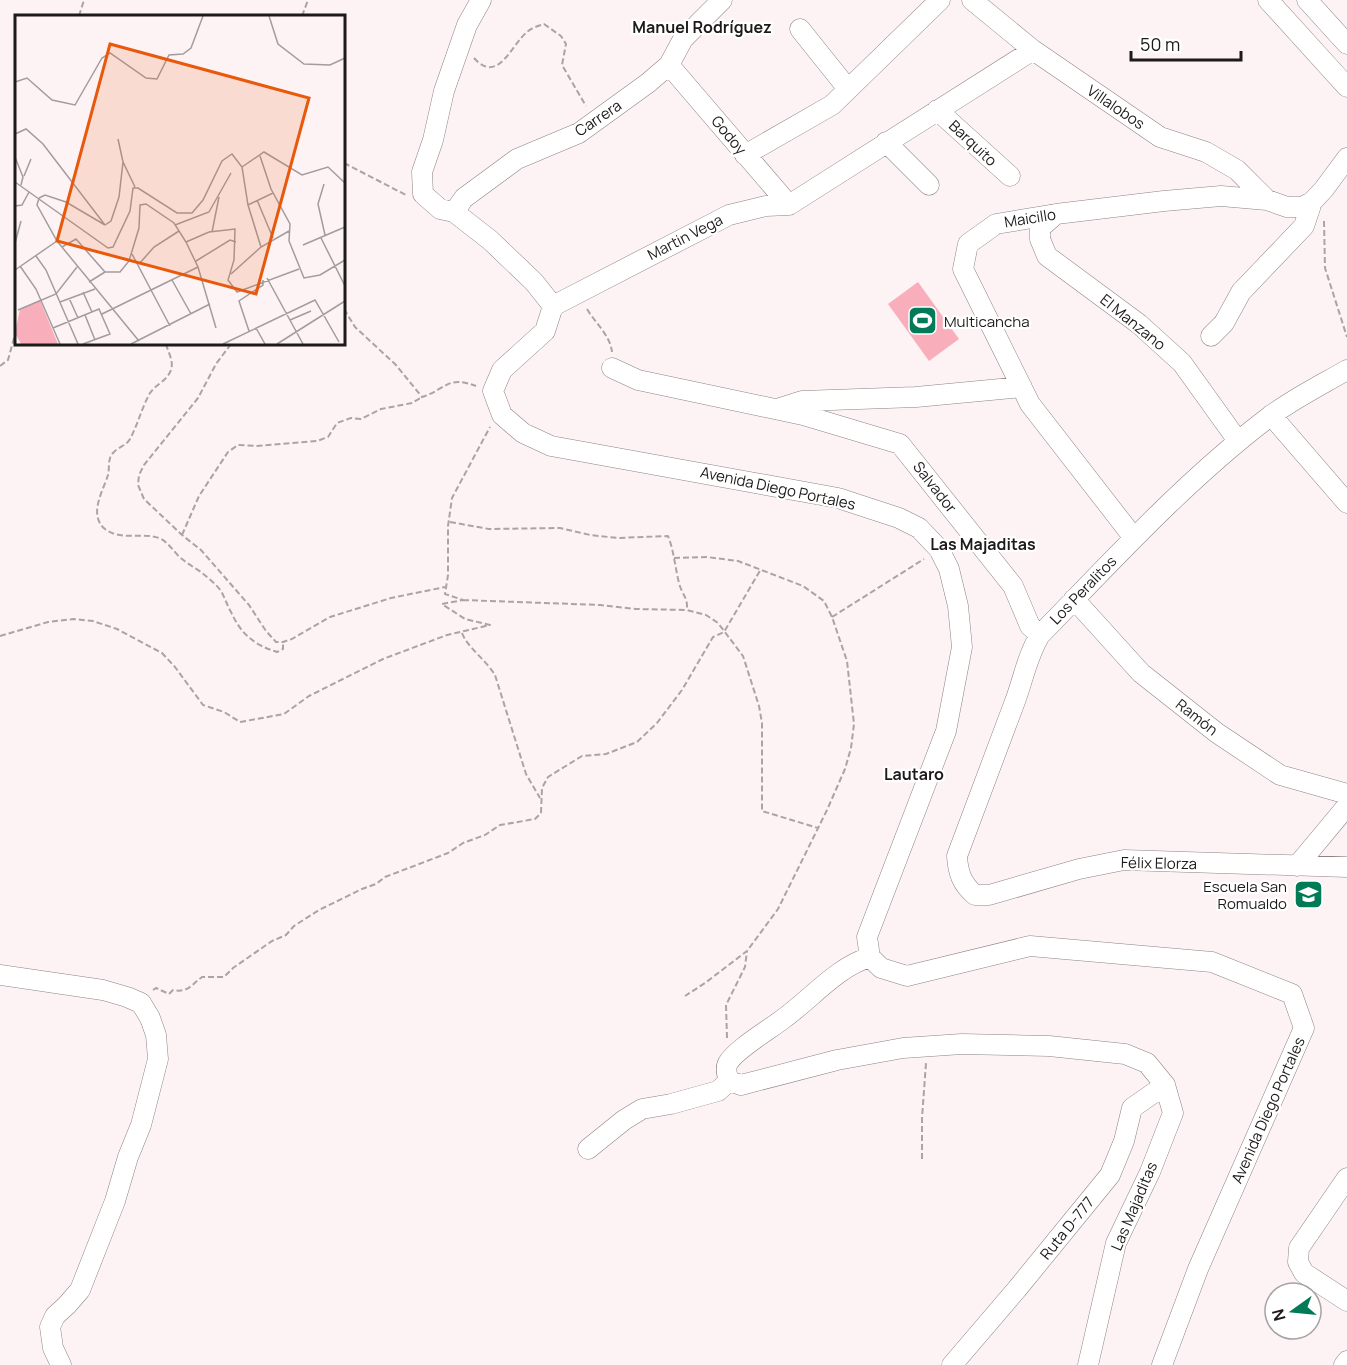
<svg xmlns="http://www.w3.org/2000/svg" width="1347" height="1365" viewBox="0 0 1347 1365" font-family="Manrope,sans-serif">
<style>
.green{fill:#f9aebc}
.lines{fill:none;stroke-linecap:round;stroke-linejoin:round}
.minor-casing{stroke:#8d8385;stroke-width:21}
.path{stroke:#aba3a4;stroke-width:2;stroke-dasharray:6 3;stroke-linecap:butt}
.minor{stroke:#fff;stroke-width:20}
.labels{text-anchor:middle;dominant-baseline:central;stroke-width:4.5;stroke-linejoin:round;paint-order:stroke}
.street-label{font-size:15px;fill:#1d1a1a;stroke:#fff}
.poi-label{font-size:15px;fill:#1d1a1a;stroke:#fff;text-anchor:start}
.neighbourhood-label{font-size:16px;font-weight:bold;fill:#1d1a1a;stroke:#fff}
.inset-road{fill:none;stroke:#a39c9d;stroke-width:1.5}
.view{fill:#e8590c;fill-opacity:0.15;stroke:#e8590c;stroke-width:3}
.inset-edge{fill:none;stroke:#1d1a1a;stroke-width:3}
</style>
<rect width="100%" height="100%" fill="#fdf3f4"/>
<path class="green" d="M918,282L959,339L929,361L888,304Z"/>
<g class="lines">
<defs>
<path id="minor" d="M481,0L467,25L444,91L433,140L422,172L423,194L440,209L454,212L490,240L534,282L553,306
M972,0L1033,50L1160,137L1206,152L1237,170L1267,200
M1268,0L1347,87
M1307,0L1347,44
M800,29L848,89
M1033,50L789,205L766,206L729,215L553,306L545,331L502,370L493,391L502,415L523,433L551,446L838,498L899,518L919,528L939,549L949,569L958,606L962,647L946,731L867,937L870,957L881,968L907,976L1030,946L1212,962L1292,994L1304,1028L1198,1269L1162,1365
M669,65L789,205
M937,110L1010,176
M886,142L929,185
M745,155L832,105L940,0
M454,212L464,198L517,159L579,133L648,83L669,65L683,39L722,0
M1056,214L1040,228V239L1047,256L1139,324L1182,363L1238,441
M1211,336L1224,323L1241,292L1304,226L1312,202
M612,368L638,380L803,415L900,444L1013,586L1030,626L1040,635
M1347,370C1321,385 1293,399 1269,417C1186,480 1112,561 1040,635C1027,656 1023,681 1014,704C995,754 976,805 957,856C958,873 962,884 975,895H989L1079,869L1124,860L1347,867
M780,408L802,401L916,397L1022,387
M1271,415L1347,503
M1134,538L1030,404L963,269L968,244L996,224L1056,214L1164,201L1221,196L1267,200L1287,207H1302L1312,202L1324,189L1347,158
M1074,599L1141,673L1217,733L1280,775L1347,794
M1297,866L1347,806
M870,957C837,967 811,999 783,1019C770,1029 735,1050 728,1063C725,1068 727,1075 729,1081L741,1085L837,1060L903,1048L962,1044L1049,1046L1125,1054L1147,1063L1165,1085L1173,1113L1150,1172L1116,1243L1088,1365
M0,975L103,990L127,997L141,1003L150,1018L156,1035L158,1059L141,1125L128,1157L115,1201L80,1290L67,1305L55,1316L50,1327L53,1348L61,1365
M588,1149L624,1120L642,1109L671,1104L718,1091L729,1081
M1347,1178L1299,1248L1298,1262L1304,1273L1347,1301
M952,1365L1017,1289L1110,1175L1124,1141L1132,1108L1165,1085
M1344,1365L1347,1361"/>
</defs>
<use href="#minor" class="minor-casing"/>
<path class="path" d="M79,16L84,0
M302,16L308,0
M474,58C498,85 511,45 527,32C531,28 538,26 544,24L561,36L566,44L562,65L586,106
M344,163L406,195
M1324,221L1325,268L1347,337
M344,309L355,327L396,365L422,397C447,389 447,375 476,386
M587,309C596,324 610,335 612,352
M166,344C168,352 174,361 171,370C167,381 156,384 150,393C142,407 138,424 130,439C126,446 118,447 113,453C107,460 110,467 108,475C103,491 88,515 105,529C120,541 142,532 159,538C169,542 174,553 182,559C188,564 195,568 201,572C208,578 216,584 221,591C225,598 227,605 231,612C241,634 254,645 277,652L283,649V642
M231,344L216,364L198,398L144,465L139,475L138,485L144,499L182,535L201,550L249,605L266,631L276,642H283L292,639L330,617L391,598L445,587
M0,366L8,360L16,331
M450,522L489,529L560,528L590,535L618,538L668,536C674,551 675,567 679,583C682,595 688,597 687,610
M182,535L199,496L228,452L238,445L256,446L317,441L328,437L337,423L351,418L361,419L381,409L412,403L422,397
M674,558L707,557L738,561L803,586L824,601L832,617L847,661L854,724L851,748L845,769L827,810L778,909L747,951L705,983L685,996
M463,600L600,605L636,609L687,610L706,615L718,623L743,656L759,706L762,723V811L818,828
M832,617L924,559
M462,633C467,647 486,660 495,675L526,774L540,798
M0,636L48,622L74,619L93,621L117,629L162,653L175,667L203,705L224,712L240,722L284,714L309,696L383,659L447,635L490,625L465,619L442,604L463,600L445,594L448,575V526L452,498L490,427
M153,990L156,988L169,994L173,990C188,993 191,985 202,977H224L233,968L272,941L286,935L294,926L319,910L362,889L376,884L385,877L448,853L463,843L485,835L500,825L535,819L541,813L542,788L548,777L582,756L606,754L637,742L657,723L682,690L713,637L724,632L761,569
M727,1038L726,1005L745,967L747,951
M922,1159V1118L926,1063"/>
<use href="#minor" class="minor"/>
</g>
<defs>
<symbol id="stadium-square" viewBox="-11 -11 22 22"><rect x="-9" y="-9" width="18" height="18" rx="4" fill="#017a57" stroke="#fff"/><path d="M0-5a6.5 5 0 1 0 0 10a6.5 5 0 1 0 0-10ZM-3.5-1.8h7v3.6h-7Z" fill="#fff"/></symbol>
<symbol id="school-square" viewBox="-11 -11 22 22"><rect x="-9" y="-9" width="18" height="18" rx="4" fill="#017a57" stroke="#fff"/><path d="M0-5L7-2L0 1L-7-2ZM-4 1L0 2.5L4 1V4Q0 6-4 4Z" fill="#fff"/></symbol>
</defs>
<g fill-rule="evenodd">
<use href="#stadium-square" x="906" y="304" width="33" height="33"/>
<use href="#school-square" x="1292" y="878" width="33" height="33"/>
</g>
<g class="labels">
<g class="street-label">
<text transform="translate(1116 107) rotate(34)">Villalobos</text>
<text transform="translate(598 118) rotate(-34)">Carrera</text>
<text transform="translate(729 135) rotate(50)">Godoy</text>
<text transform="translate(973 143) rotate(43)">Barquito</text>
<text transform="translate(1030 218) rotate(-9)">Maicillo</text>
<text transform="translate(685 237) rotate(-27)">Martin Vega</text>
<text transform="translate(1133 322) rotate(39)">El Manzano</text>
<text transform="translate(935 487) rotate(52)">Salvador</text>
<text transform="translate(778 488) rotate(12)">Avenida Diego Portales</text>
<text transform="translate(1083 590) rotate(-46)">Los Peralitos</text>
<text transform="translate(1197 717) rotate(38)">Ramón</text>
<text transform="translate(1159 863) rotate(1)">Félix Elorza</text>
<text transform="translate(1268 1110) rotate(-66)">Avenida Diego Portales</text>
<text transform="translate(1134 1206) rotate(-67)">Las Majaditas</text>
<text transform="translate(1067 1228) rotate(-51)">Ruta D-777</text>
</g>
<g class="poi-label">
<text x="944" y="321">Multicancha</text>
<text x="1287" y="886" text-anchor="end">Escuela San<tspan x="1287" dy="17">Romualdo</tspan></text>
</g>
<g class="neighbourhood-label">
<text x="702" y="27">Manuel Rodríguez</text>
<text x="983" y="544">Las Majaditas</text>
<text x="914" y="774">Lautaro</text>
</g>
</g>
<g transform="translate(15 15)">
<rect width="330" height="330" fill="#fdf3f4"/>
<path d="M25,285L43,329H6L0,318L5,294Z" fill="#f9aebc"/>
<path class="inset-road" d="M254,1L263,29L289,49L315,50L330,43M0,67L12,63L37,85L60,90L87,43L95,38L131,63L142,64L154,40L168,39L176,33L188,1M0,119L11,114L28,129L90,210M103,124L108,147M245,141L256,174L275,209L274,226L289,263L305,260L330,245M0,142L8,162L6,170M227,152L249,137L287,160L313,152L330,168M9,161L16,144M0,167L93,233L98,232L115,196L118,173H123L162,198H177L188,185L207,146L217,139L227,152L233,190L246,232M309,169L303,189L310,220M24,183L22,190L42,226L124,326M24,183L30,180L51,187L90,210M242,185L258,223M233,190L258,178M0,191L7,190L14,177M90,210L96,206L104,182L108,147L120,172M160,210L194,197L216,158M197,217L204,182M306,223L330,271M171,227L194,217L220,214L219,245L213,265L222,277L284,254M0,228L6,206M288,230L330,212M47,232L61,224L90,257H105L114,246L124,213L125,190L131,189L159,208L171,227L183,252L201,313M117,239L155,311M21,241L31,255L63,329M181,246L215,225L221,227M124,249L139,232L164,216M5,251L21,274L45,329M0,255L42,226M216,259L246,232L274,216M252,263L288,329M157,265L176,299M74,267L90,257M68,277L77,297M0,279V303M54,283L63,303M45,287L80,274M3,295L41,279L62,252M87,299L183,252M70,300L80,325M275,305L296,296M38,313L84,294L95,319L68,329M241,313L250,329M234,316L224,286L248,270V265M116,329L195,289M208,329L300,285L324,327M262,329L330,286"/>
<path class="view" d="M95,29L294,83L241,279L42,226Z"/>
<rect width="330" height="330" class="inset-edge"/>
</g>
<g transform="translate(1293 1311) rotate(255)"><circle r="28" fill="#ffffff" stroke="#a5a3a3" stroke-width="1.5"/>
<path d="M0-4.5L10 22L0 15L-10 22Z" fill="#017a57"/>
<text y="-9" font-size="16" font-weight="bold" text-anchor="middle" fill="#1d1a1a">N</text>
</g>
<path d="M1131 51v9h110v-9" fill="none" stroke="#1d1a1a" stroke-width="3"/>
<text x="1140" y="51" font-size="18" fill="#1d1a1a" stroke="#ffffff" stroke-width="4.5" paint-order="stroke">50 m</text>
</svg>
